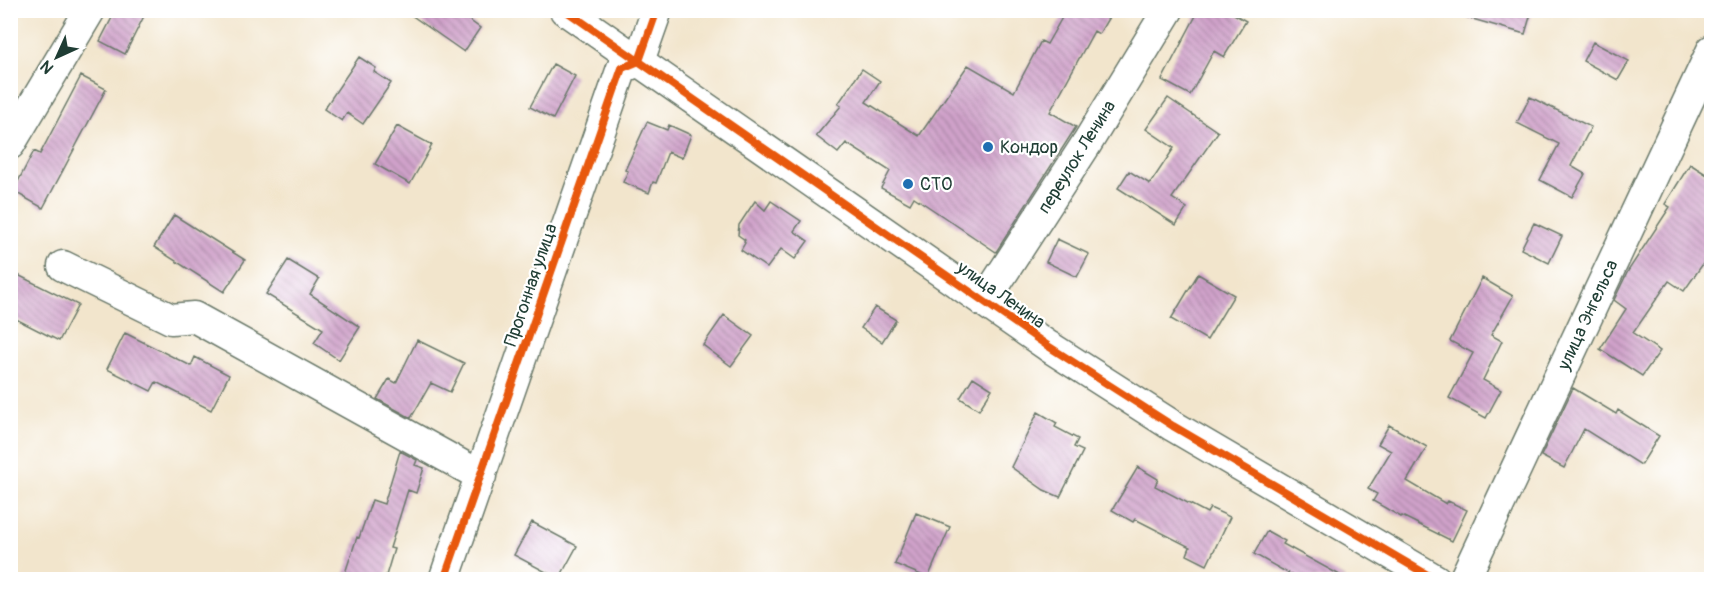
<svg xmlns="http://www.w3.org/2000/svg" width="1722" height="590" viewBox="0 0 1722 590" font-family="Pangolin,sans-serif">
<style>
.building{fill:url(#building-back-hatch)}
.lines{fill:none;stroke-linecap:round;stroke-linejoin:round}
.minor-casing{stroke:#697869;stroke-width:33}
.minor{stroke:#fff;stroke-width:30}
.cycleway-casing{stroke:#fff;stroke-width:11}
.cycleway{stroke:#e8590c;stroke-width:8}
.poi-dot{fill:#1f6fb2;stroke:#fff;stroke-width:2}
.labels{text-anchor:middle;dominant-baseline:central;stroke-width:4.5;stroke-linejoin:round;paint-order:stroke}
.poi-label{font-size:18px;fill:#1f3d34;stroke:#fff;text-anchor:start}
.street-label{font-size:18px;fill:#1f3d34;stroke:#fff}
</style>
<defs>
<pattern id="building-back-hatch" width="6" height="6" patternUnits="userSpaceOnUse" patternTransform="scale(1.5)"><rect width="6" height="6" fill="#d0a2ca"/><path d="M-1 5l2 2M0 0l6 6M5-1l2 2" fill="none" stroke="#a885a5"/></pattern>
</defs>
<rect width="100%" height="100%" fill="#fff"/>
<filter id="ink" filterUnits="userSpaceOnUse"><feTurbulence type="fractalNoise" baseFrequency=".0167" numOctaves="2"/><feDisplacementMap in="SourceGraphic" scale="12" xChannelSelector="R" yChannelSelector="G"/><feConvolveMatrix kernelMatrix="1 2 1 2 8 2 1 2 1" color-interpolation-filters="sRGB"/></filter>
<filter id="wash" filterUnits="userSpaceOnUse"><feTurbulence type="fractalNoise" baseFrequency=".008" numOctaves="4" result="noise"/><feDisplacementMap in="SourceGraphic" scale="24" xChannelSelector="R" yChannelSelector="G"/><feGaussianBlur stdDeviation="1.35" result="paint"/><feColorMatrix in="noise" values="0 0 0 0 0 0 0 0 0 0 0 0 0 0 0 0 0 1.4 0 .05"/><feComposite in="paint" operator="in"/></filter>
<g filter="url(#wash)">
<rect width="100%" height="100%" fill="#f2e5cc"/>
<g id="blocks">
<path class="building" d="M116,10H147L125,54L100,41Z
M404,10H455L480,28L464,52Z
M1059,10H1113L1099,34L1094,31L1050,112L1076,127L996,252L914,197L910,204L881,188L890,171L846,143L838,153L816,136L841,106L838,104L862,69L880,81L866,102L919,136L968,65L1014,92L1041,41L1047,44L1064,14Z
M1199,10H1227L1246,21L1224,57L1214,51L1190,95L1162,80Z
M1463,10H1532L1525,34L1462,16Z
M1593,42L1629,61L1618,80L1583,61Z
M359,57L376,68L374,72L391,83L363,124L347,113L342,121L324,109Z
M553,64L575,76L553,119L530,107Z
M81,76L106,89L43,208L13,191L34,151L40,154Z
M1530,97L1591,127L1571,166L1585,174L1572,197L1540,180L1559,144L1517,123Z
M1168,98L1218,132L1172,198L1187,208L1176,225L1118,188L1129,171L1150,184L1174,148L1146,129Z
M647,122L667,130L669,125L691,135L682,158L668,152L656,183L653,182L649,193L623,182L628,171L625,170Z
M397,126L432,145L410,184L375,164Z
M1690,164L1712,178V251L1684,291L1669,281L1633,333L1660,351L1642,376L1600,349L1626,309L1614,300L1628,271L1670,207L1665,204Z
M755,201L765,210L771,201L801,221L794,231L808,241L795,259L781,249L767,268L741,250L745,243L744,242L745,240L738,235L739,225Z
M174,215L245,260L224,292L154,247Z
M1534,223L1562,236L1549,263L1521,249Z
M1057,239L1089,254L1077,277L1046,262Z
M288,260L319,279L310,294L360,327L339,360L314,343L323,329L266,294Z
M10,271L78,305L59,341L10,316Z
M1198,274L1234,295L1207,340L1171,319Z
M1482,278L1513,296L1491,335L1502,341L1483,380L1501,390L1486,418L1449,398L1473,353L1450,341Z
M875,307L896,320L882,342L861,328Z
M724,315L753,336L731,366L703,345Z
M125,333L191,366L195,357L229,375L211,410L156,382L151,391L107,369Z
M417,340L464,363L450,392L431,383L411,418L377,399L389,379L396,383Z
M973,377L992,389L979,410L960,398Z
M1573,388L1616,414L1618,410L1659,436L1641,465L1584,429L1564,468L1541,456Z
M1038,412L1057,423L1055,427L1078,439L1074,447L1083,451L1060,497L1044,490L1011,467Z
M1389,425L1427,447L1407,481L1446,504L1448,501L1467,510L1452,541L1402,516L1401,517L1373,501L1377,494L1368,489L1391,451L1378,444Z
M400,451L417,460L415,465L424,468L416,493L408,490L390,548L394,549L385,579H343L357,537L359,538L372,500L384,504Z
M1138,467L1158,479L1155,486L1207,513L1210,508L1230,517L1207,565L1187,555L1190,547L1135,519L1133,522L1112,510Z
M916,513L950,527L928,578L895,564Z
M532,522L577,546L559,579L514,555Z
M1267,531L1285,541L1283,544L1347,579H1298L1254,554Z"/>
</g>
</g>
<g filter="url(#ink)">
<use href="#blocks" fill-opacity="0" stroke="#697869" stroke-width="1.5"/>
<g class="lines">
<defs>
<path id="minor" d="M565,10L1048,346L1173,426L1436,580
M10,144L90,10
M63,266L171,319L194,317L481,476
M984,302L1087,143L1168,10
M444,580L622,68L639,61L657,10
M1464,580L1712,50"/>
</defs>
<use href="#minor" class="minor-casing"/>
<use href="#minor" class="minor"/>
<defs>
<path id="cycleway" d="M565,10L1048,346L1173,426L1436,580
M444,580L622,68L639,61L657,10"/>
</defs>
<use href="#cycleway" class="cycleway-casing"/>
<use href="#cycleway" class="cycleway"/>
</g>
</g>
<g class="poi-dot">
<circle cx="988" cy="147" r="6"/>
<circle cx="908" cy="184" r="6"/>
</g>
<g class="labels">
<g class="poi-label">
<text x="1000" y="147">Кондор</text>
<text x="920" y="184">СТО</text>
</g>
<g class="street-label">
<text transform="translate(1077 157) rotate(-58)">переулок Ленина</text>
<text transform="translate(531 285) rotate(-71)">Прогонная улица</text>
<text transform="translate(1001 295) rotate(35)">улица Ленина</text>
<text transform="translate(1588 315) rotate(-65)">улица Энгельса</text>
</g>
</g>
<rect width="1722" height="590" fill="none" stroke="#fff" stroke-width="36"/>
<g transform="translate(57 57) rotate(225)" stroke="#ffffff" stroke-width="4.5" paint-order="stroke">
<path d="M0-4.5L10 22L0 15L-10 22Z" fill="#1f3d34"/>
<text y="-9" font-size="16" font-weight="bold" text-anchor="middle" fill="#1f3d34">N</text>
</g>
</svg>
